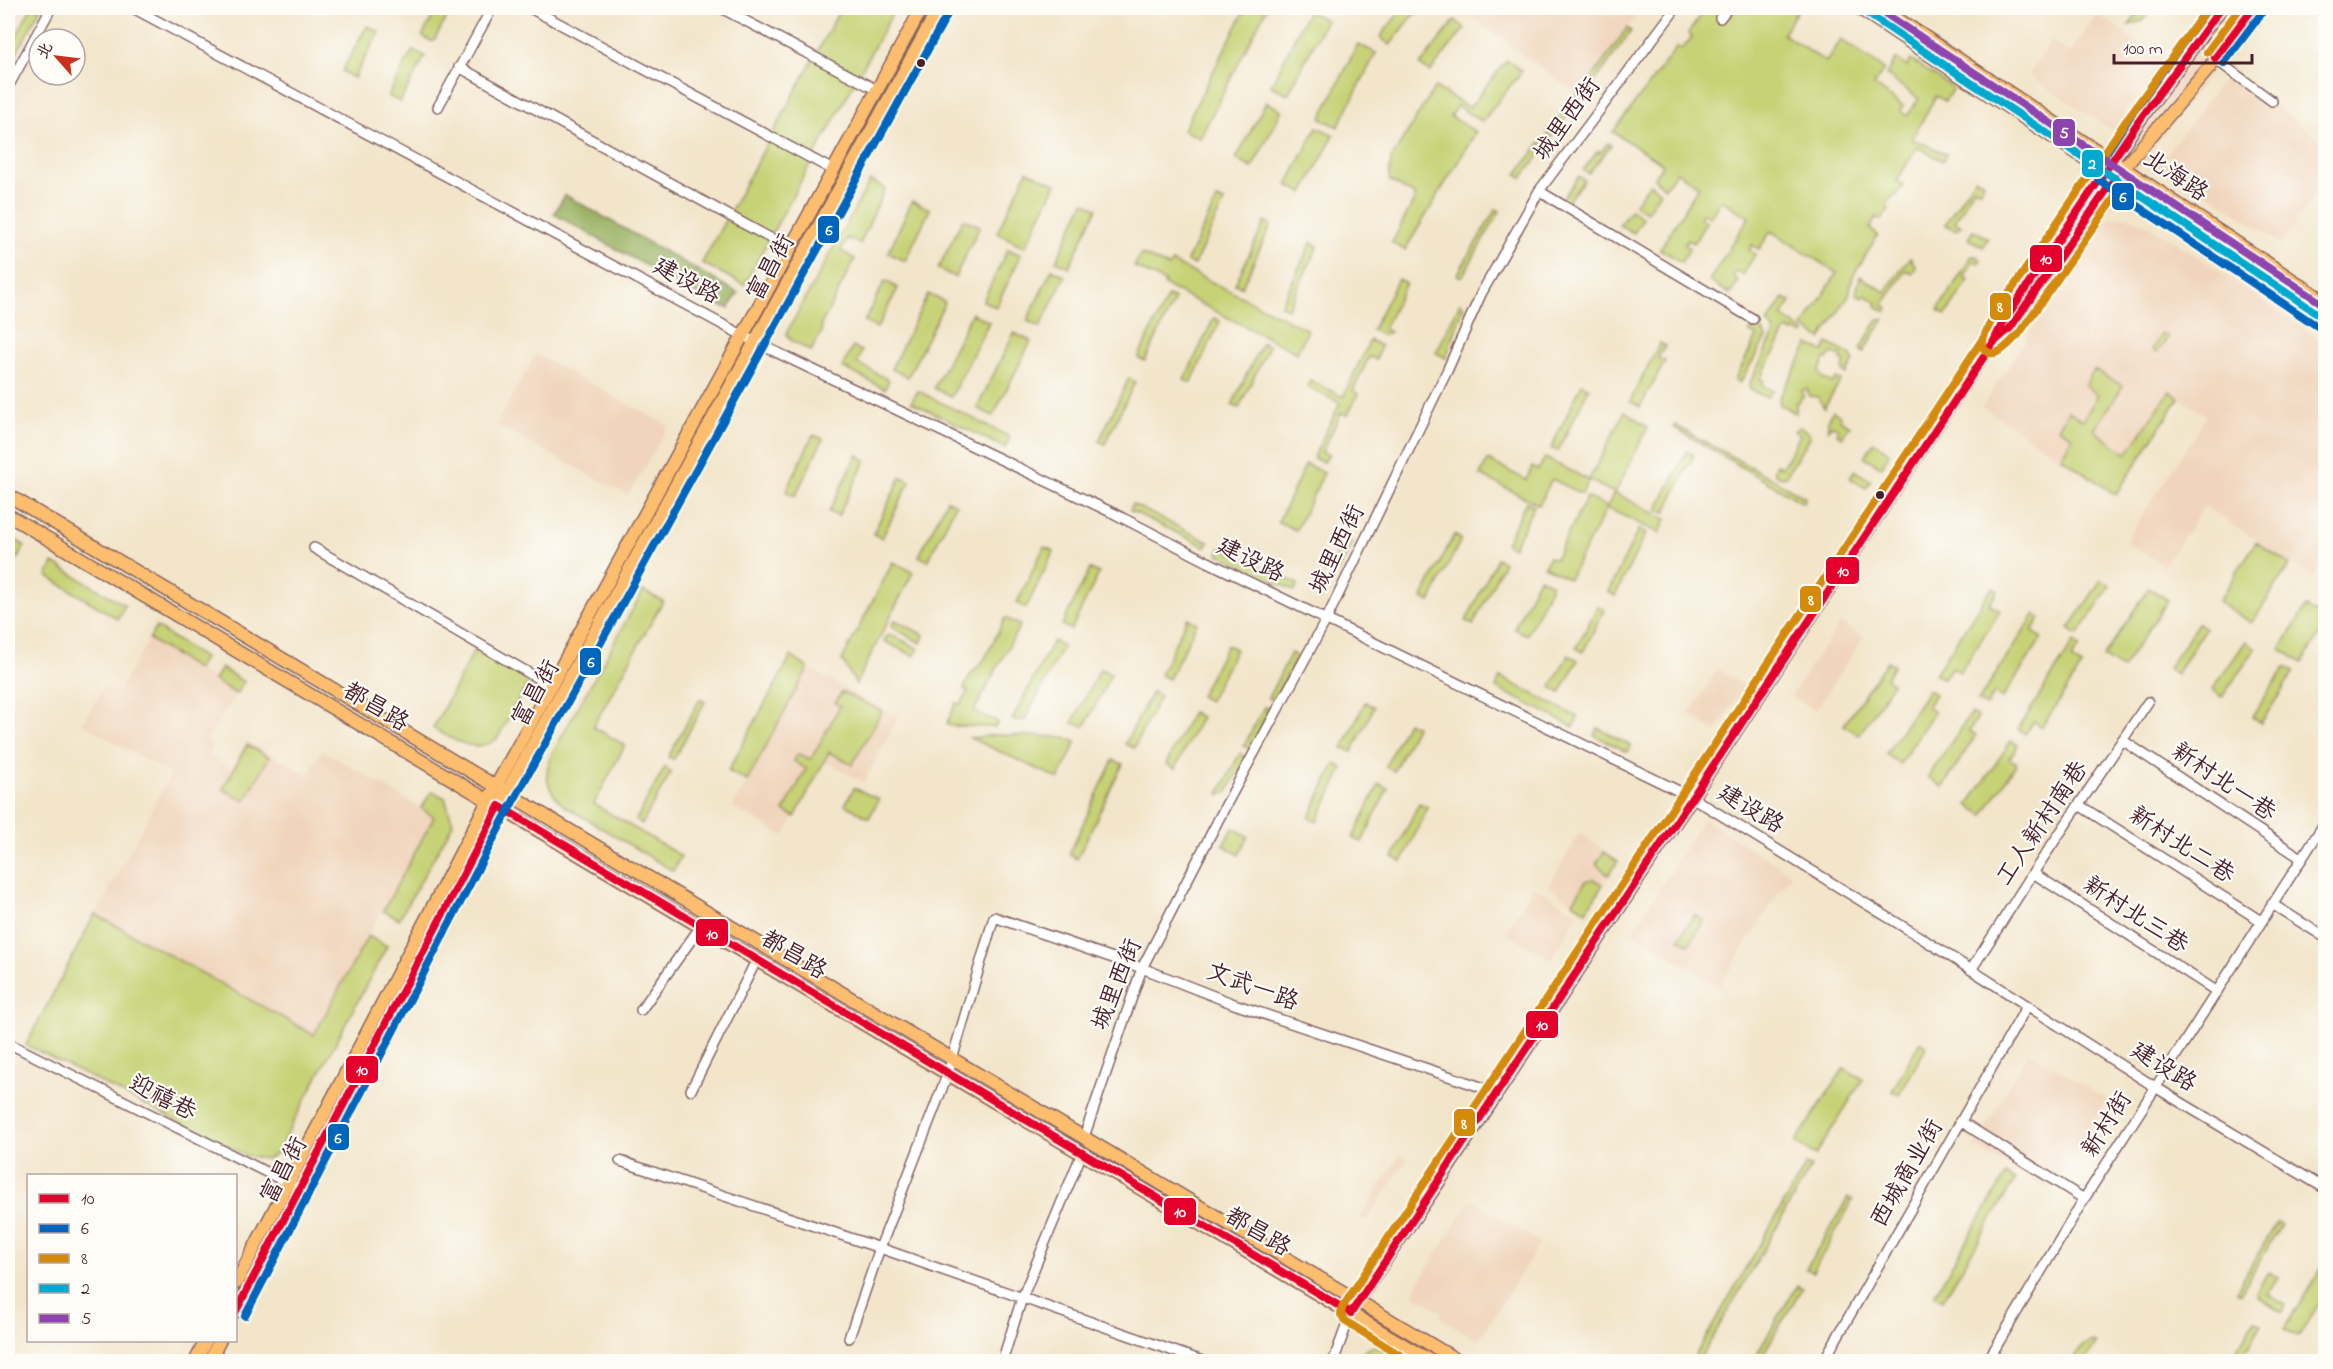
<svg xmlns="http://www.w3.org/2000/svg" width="2333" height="1369" viewBox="0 0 2333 1369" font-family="'Indie Flower','LXGW WenKai TC',sans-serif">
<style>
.built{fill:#f0d5bc}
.green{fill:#c6d274;stroke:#887850;stroke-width:1.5}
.forest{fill:#9cb466;stroke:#736a48;stroke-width:1.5}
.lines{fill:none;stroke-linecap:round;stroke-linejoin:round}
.minor-casing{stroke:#856463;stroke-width:12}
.major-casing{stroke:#856463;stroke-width:15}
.minor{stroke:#fff;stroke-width:9}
.major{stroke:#fcbd6e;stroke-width:12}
.bus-1-casing{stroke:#fdfcf7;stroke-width:12}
.bus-2-casing{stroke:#fdfcf7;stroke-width:12}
.bus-3-casing{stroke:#fdfcf7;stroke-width:12}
.bus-4-casing{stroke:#fdfcf7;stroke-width:12}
.bus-5-casing{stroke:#fdfcf7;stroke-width:12}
.bus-1{stroke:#e4002b;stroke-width:8}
.bus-2{stroke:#0065bd;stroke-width:8}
.bus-3{stroke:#d48b09;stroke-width:8}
.bus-4{stroke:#00a9ce;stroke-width:8}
.bus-5{stroke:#8e44ad;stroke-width:8}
.bus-dot{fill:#4a1f2b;stroke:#fdfcf7;stroke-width:2}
.labels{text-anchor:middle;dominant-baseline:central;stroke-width:4.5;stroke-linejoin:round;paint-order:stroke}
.street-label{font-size:24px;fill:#4a1f2b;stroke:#fdfcf7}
.line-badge{stroke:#fdfcf7;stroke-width:2}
.badge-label{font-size:16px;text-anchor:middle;font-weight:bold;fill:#fff}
</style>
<rect width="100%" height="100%" fill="#fdfcf7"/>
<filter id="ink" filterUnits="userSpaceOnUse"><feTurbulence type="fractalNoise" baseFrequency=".0167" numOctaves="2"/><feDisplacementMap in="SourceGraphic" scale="12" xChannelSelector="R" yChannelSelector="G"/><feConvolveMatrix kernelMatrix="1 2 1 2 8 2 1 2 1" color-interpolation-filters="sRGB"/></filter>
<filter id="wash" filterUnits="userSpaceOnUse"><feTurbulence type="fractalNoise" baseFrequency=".008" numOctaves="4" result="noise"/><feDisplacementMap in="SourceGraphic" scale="24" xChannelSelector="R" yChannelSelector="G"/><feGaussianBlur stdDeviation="1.35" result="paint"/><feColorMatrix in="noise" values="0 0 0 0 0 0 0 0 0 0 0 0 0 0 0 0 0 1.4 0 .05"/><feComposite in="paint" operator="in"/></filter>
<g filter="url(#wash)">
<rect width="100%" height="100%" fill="#f2e5ca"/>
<path class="built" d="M1458,8H1642L1579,95Z
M2212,8H2260L2151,151L2172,166L2166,173L2145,159L2066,270L2036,251Z
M2097,14L2166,61L2113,131L2029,75L2051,41L2070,53Z
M2229,72L2325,144V180L2281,244L2205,191L2209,185L2166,155Z
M2126,216L2146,224L2200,258L2325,343V568L2320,565L2313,577L2204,506L2164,566L2126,541L2207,416L2179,398L2116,495L1982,407L2102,221Z
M536,354L669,426L628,495L496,425Z
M1840,623L1863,637L1815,711L1791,696Z
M149,639L236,694L207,741L213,747L209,756L231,769L247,741L308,775L322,750L434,816L247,1156L26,1045L171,774L82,724L104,686L118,692Z
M808,668L899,717L864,782L824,761L784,836L733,807Z
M1718,669L1745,686L1716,731L1689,714Z
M1703,819L1791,874L1719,987L1632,932Z
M1580,833L1618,861L1586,911L1548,886Z
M1534,886L1578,914L1551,960L1505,932Z
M2029,1052L2107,1099L2050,1191L1974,1147Z
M1400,1155L1407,1160L1366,1222L1360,1217Z
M1471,1199L1540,1243L1478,1341L1440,1317L1442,1312L1415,1295L1414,1290Z"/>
<path class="green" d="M31,8H41L8,69V51Z
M438,8H452L433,42L422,36Z
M841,8H885L893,12L744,285L702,263Z
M1246,8H1267L1200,138L1183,130Z
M1403,8H1419L1390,45L1380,37Z
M1707,8H1793L1797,11L1783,34L1826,62L1841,40L1884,69L1874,85L1903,106L1900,111L1907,116L1919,99L1886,75L1896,59L1907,67L1911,60L1953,88L1945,101L1936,96L1912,139L1947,154L1943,161L1917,147L1897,181L1904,185L1896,196H1893L1886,207L1889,209L1881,220L1876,217L1870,229L1878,235L1853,276L1849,295L1821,339L1803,327L1837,273L1771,231L1759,249L1752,245L1749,250L1755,254L1743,275L1736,271L1733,276L1739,281L1730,294L1709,281L1749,217L1721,200L1710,217L1703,213L1700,218L1706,222L1694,243L1687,239L1684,244L1690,248L1681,262L1660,249L1699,186L1676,172L1665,188L1654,178L1663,164L1613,132L1677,47L1682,49L1692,37L1688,33Z
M2142,8H2153L2142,21L2129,25Z
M1308,11L1326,20L1288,94L1271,86Z
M1455,20L1465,28L1430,72L1420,65Z
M367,26L379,32L354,78L342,71Z
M1627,28L1631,31L1594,83L1590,81Z
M1358,44L1376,53L1338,127L1321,118Z
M413,50L425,56L400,102L388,96Z
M1507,60L1522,71L1482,122L1457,106L1450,116L1476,132L1405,250L1392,243L1416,196L1389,180L1391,159L1435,87L1469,108Z
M1577,94L1581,97L1552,137L1547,133Z
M1266,102L1282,110L1252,168L1236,159Z
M1317,127L1334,135L1303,193L1287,185Z
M1544,138L1549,142L1522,178L1517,174Z
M1608,143L1611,145L1588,174L1583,170L1598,151L1600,153Z
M1027,171L1056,184L1025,247L997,233Z
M1579,176L1584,180L1566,203L1562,199Z
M1975,178L1984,183L1981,191L1974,188L1955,222L1961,226L1955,230L1945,224Z
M870,181L885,188L860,244L847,238L841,251L855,259L821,325L822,331L811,351L792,341L786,334Z
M1650,183L1660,192L1647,212L1634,205Z
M1217,199L1224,202L1194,265L1187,261Z
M912,201L930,209L905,261L888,253Z
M1084,202L1097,208L1069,267L1056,261Z
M1496,209L1500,211L1462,277L1457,275Z
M1631,210L1643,218L1634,233L1619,225Z
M963,219L980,226L955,277L938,269Z
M1265,222L1271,225L1242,287L1235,284Z
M1973,230L1988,238L1983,247L1968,239Z
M1311,243L1318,246L1288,309L1281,305Z
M1008,249L1021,255L996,307L983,301Z
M1141,254L1169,267L1172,262L1308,330L1297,353L1164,285L1165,282L1134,267Z
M1972,256H1977L1981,260L1979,263L1974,261L1964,276L1969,280L1946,315L1938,310Z
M1910,257L1916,267L1912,274L1906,270L1883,304L1888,308L1886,312L1876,306L1877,303L1865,295L1863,298L1856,294L1860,276L1885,292Z
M1052,269L1065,276L1040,327L1027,321Z
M1398,279L1406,283L1384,329L1390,332L1382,335L1372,330Z
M885,281L898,288L877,328L864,322Z
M928,294L945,302L908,377L891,369Z
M1168,296L1175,299L1145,361L1138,358Z
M1784,298L1791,302L1782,316L1805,332L1804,335L1794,330L1793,332L1787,329L1760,379L1764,381L1762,385L1773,391L1766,397L1750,390L1749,385L1774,334L1773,329L1767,323Z
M1460,303L1464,306L1446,358L1436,353Z
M972,313L989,322L951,397L934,388Z
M1214,318L1220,321L1191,383L1184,380Z
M1878,319H1884L1863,353L1860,349Z
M1754,323L1762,329L1766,338L1740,383L1735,380L1757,336L1749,332Z
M1014,333L1031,341L993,416L977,408Z
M2162,333L2168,337L2157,353L2152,349Z
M1370,340L1381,346L1376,359L1369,357L1353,391L1358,394L1348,415L1341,413L1322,452L1329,455L1323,462L1313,458L1340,403L1307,387L1310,380L1343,397Z
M1262,343L1269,346L1239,408L1232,405Z
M1660,343L1665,346L1658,358L1665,361L1640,407L1630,401Z
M1828,343L1850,355L1854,361L1846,374L1843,372L1844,370L1842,368L1845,362L1841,360L1842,357L1831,353L1827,359L1825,358L1819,373L1822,376L1821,378L1833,383L1836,378L1841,380L1824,408L1818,397L1809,396L1807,389L1802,390L1803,397L1800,398V401L1796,402V413L1780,405L1779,398L1809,344L1823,352Z
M853,347L862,351L857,363L889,380L885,389L842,367Z
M2094,370L2123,386L2094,430L2127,454L2170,391L2179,398L2116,495L2061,457L2073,437L2058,428L2068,411L2083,420L2098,395L2085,386Z
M1129,378L1135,382L1105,444L1099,441Z
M1582,384L1589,388L1558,451L1551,448Z
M918,391L1010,437L1005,448L911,402Z
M1625,411L1648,427L1615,493L1666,519L1659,533L1607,508L1569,579L1544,566L1549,557L1555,559L1587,497L1607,507L1614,493L1589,480L1582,494L1552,479L1539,505L1480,475L1488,460L1526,480L1532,467L1538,470L1545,458L1589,480Z
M1833,411L1841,417L1840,420L1850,426L1842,437L1837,434L1839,429L1831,425L1828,429V421Z
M1675,425L1805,497L1803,503L1673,427Z
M1799,427L1809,433L1810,437L1786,476L1782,477L1775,474L1774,469L1776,464L1782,467L1800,435L1794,431Z
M813,435L823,439L795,496L786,492Z
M1874,442L1890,453L1881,467L1864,457Z
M1687,451L1694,455L1665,513L1657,510Z
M857,455L866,460L838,516L829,512Z
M1306,464L1324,473L1296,530L1278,522Z
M1855,470L1871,481L1866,488L1850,478Z
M901,477L910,481L882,538L873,534Z
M947,500L956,504L928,561L919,556Z
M1526,502L1534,506L1513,548L1506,544Z
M1132,504L1209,542L1206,547L1130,510Z
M1639,529L1646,533L1615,596L1608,592Z
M8,535L25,546L17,559L8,553Z
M1454,535L1461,539L1430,602L1422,598Z
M1346,539L1353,543L1339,571L1331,567Z
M2256,542L2290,564L2252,623L2218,602Z
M1044,547L1054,551L1026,608L1017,603Z
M1221,548L1298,584L1295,591L1218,554Z
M1497,558L1504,562L1473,625L1466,621Z
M893,562L913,572L856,684L842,660Z
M53,563L125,605L118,619L47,576Z
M1090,569L1099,573L1071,630L1062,625Z
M1539,578L1552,584L1527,635L1514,629Z
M2101,580L2110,586L2078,635L2069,629Z
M1992,587L1998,591L1989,604L2000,611L1960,672L1952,667L1943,679L1935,674Z
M2149,588L2168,600L2122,669L2103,657Z
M643,591L663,601L593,727L625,745L594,804L681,856L673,871L563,805C545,787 543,775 553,752Z
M2325,601V626L2302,663L2280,649L2306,607L2317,614Z
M1598,606L1604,610L1583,652L1576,648Z
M2035,614L2040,618L2032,631L2042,638L2002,699L1994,693L1986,706L1978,701Z
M1005,618L1020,625L974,711L998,722L995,727L951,726L947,723L956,703L961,704L968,692L964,689L970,675L984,660Z
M1187,618L1197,623L1169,679L1160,675Z
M895,620L924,635L921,643L895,629L892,625Z
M2198,623L2205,628L2176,674L2168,668Z
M156,627L204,658L198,670L149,639Z
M892,635L919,649L914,656L884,641L887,636Z
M1053,641L1063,646L1025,720H1012Z
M2246,641L2256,648L2222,697L2212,690Z
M2074,642L2080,646L2071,659L2082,666L2042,727L2034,721L2025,734L2018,729Z
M1227,645L1236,649L1209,701L1200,696Z
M476,647L530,679L497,739C474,755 454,740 433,728Z
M1291,653L1297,656L1274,700L1268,698Z
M1568,655L1578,660L1560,693L1551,687Z
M791,656L808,668L747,781L728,771Z
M1887,661L1894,665L1886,678L1893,683L1859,735L1844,725Z
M2285,667L2294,672L2261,723L2252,717Z
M221,668L244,682L236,694L214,680Z
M1100,669L1111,674L1085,726L1072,723Z
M1500,677L1578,717L1574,727L1496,688Z
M1928,690L1935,694L1927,707L1934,712L1900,764L1886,754Z
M842,692L882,711L852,765L829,752L795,817L784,811L806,769L794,761L798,754L811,759L840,706L835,703Z
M1152,692L1160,696L1134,748L1125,744Z
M700,699L705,702L674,759L668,757Z
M1365,702L1374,707L1352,752L1343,748Z
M1264,707L1269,709L1250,749L1244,746Z
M1192,712L1201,717L1175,769L1166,764Z
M1971,713L1978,717L1969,731L1976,735L1943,787L1928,777Z
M1407,722L1416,726L1394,771L1385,767Z
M1598,728L1631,746L1627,752L1594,735Z
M996,735L1065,737L1076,742L1059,779L970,738Z
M2011,741L2018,745L2009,759L2017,763L1983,815L1968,805Z
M247,745L269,757L245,801L223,789Z
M1240,753L1246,757L1227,793L1219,794Z
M1113,760L1123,764L1077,859L1069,854Z
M1335,764L1343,768L1317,822L1309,818Z
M665,767L671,772L642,824L636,820Z
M1379,784L1388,788L1362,842L1353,838Z
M854,788L879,799L869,818L845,805Z
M432,791L445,798L453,824L399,919L383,911L434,817L421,808Z
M1419,803L1428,807L1402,862L1393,857Z
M1233,828L1248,836L1239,855L1223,845Z
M1604,852L1618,861L1609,875L1596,864Z
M1593,879L1603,885L1586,911L1573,902L1586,881Z
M95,914L314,1035L368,936L387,946L277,1153L267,1159L247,1156L26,1045Z
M1694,915L1704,921L1689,944L1679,939Z
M1920,1042L1927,1046L1899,1095L1892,1091Z
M1844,1068L1863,1079L1816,1155L1795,1143Z
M1806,1165L1811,1167L1699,1361H1692Z
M2006,1175L2015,1180L1943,1300L1934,1295Z
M1848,1198L1853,1200L1813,1272L1806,1269Z
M2277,1222L2281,1225L2240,1294L2236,1291Z
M2325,1263V1293L2298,1337L2284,1329Z
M2268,1272L2278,1277L2267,1294L2286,1305L2283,1312L2258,1297L2256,1292Z
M1797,1285L1802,1288L1759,1361H1753Z
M2255,1320L2262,1324L2240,1361H2230Z
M2092,1341L2096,1343L2085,1361H2073L2083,1345Z
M1376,1346L1404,1361L1378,1360L1355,1361L1367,1349Z"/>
<path class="forest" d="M565,195L738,293L729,308L716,305L554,214Z"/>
</g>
<g filter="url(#ink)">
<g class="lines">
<defs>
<path id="minor" d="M133,8L755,342L1115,514L1208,562L1693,798L1912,932L2155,1087L2326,1189
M530,8L833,170
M721,8L877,90
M1720,18L1728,8
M2215,59L2272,101
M459,67L790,249
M8,87L51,8
M438,107L492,8
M1539,191L1753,319
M314,548L551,686
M2122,740L2301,858
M2079,805L2261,921
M2033,873L2216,991
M2272,904L2326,938
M1971,970L2033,873L2148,702
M641,1010L701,926
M8,1043L292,1185
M691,1090L757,959
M1960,1121L2084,1199
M1084,1137L1142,968L1227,803L1326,620L1447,371L1481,294L1539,191L1676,8
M620,1161L880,1248L1205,1362
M849,1338L880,1248L948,1073L994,917L1142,968L1234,1004L1499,1093
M1002,1362L1022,1298L1082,1153
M1333,1362L1351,1313L1359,1301L1441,1181L1993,343
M1823,1362L2027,1006
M1987,1362L2084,1199L2326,821"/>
<path id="major" d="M1859,8L2326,319
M1881,8L2326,302
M2221,8L2139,121L2003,322L1993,343L2010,328L2115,178L2209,68L2253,8
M8,495L1460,1362
M8,515L1432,1362
M236,1283L489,799L922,8
M236,1311L499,806L939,8
M195,1362L206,1340
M209,1362L220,1340"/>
</defs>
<use href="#minor" class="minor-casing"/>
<use href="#major" class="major-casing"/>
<use href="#minor" class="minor"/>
<use href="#major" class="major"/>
<defs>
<path id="bus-1" d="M2215,58L2253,8
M2115,178L2010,328L1993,343L2003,322L2139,121L2221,8
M236,1311L499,806L1351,1313L1993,343"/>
<path id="bus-2" d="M2208,8L2131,115L2097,167L2096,175L2100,181L2320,328
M2224,63L2261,14
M245,1316L508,811L948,13"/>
<path id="bus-3" d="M2207,52L2240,8
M2124,184L2018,335C2011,341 1997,360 1986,351C1984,349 1982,346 1983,343C1983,334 1991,323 1994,316L2130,115L2208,8
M1411,1362L1345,1321L1341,1315L1342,1308L1984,337"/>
<path id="bus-4" d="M1859,8L2326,319"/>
<path id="bus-5" d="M1877,8L2326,306"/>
</defs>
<use href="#bus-1" class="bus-1-casing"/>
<use href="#bus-2" class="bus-2-casing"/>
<use href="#bus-3" class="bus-3-casing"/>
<use href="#bus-4" class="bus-4-casing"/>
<use href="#bus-5" class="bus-5-casing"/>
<use href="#bus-1" class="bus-1"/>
<use href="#bus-2" class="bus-2"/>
<use href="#bus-3" class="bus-3"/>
<use href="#bus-4" class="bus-4"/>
<use href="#bus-5" class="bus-5"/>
</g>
</g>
<g class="bus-dot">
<circle cx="921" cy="63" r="5"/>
<circle cx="1880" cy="495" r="5"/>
</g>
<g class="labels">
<g class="street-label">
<text transform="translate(1568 120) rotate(-54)">城里西街</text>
<text transform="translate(2175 177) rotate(34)">北海路</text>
<text transform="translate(772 268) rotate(-61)">富昌街</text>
<text transform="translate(686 282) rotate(28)">建设路</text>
<text transform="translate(1338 550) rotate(-64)">城里西街</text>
<text transform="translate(1250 561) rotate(26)">建设路</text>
<text transform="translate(537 694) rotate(-61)">富昌街</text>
<text transform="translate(375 708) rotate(31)">都昌路</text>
<text transform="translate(2223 783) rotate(34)">新村北一巷</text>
<text transform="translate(1750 810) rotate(31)">建设路</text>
<text transform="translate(2043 824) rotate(-56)">工人新村南巷</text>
<text transform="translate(2181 846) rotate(33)">新村北二巷</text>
<text transform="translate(2135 916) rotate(33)">新村北三巷</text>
<text transform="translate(793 956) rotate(31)">都昌路</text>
<text transform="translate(1118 985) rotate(-68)">城里西街</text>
<text transform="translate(1252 988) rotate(20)">文武一路</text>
<text transform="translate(2163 1068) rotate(32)">建设路</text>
<text transform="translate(162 1099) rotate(27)">迎禧巷</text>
<text transform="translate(2108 1125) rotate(-58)">新村街</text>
<text transform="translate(285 1171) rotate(-62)">富昌街</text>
<text transform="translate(1908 1174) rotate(-60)">西城商业街</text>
<text transform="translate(1257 1233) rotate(31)">都昌路</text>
</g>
</g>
<g class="line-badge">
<rect x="2052" y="118" width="24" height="29" rx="6" fill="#8e44ad"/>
<rect x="2081" y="149" width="23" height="29" rx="6" fill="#00a9ce"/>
<rect x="2111" y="182" width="24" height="29" rx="6" fill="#0065bd"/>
<rect x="817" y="215" width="23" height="29" rx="6" fill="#0065bd"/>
<rect x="2029" y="244" width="34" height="29" rx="6" fill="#e4002b"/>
<rect x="1989" y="292" width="23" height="29" rx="6" fill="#d48b09"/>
<rect x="1825" y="556" width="35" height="29" rx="6" fill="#e4002b"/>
<rect x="1799" y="585" width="23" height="28" rx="6" fill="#d48b09"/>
<rect x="579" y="647" width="23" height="29" rx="6" fill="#0065bd"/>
<rect x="695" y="918" width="34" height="29" rx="6" fill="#e4002b"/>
<rect x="1525" y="1010" width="34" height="29" rx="6" fill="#e4002b"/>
<rect x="345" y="1055" width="34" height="29" rx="6" fill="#e4002b"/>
<rect x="1453" y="1108" width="23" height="29" rx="6" fill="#d48b09"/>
<rect x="327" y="1123" width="23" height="28" rx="6" fill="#0065bd"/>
<rect x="1163" y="1197" width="34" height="29" rx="6" fill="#e4002b"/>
</g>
<g class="badge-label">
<text x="2064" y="138">5</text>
<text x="2092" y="169">2</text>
<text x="2123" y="202">6</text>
<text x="829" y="235">6</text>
<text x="2046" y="264">10</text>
<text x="2000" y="312">8</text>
<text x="1843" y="576">10</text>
<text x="1811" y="605">8</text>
<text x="591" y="667">6</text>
<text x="712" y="939">10</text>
<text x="1542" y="1030">10</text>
<text x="362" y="1075">10</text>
<text x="1464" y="1129">8</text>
<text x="338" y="1143">6</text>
<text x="1180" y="1217">10</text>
</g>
<rect width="2333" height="1369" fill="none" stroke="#fdfcf7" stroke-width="30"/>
<rect x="27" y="1174" width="210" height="168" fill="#fdfcf7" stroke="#b5a4a5" stroke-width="1.5"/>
<rect x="39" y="1194" width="30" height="9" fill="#e4002b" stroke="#b5a4a5" stroke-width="1.5"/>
<text x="81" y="1204" font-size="18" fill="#4a1f2b">10</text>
<rect x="39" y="1224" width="30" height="9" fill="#0065bd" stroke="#b5a4a5" stroke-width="1.5"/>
<text x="81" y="1234" font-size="18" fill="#4a1f2b">6</text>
<rect x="39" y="1254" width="30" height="9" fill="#d48b09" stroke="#b5a4a5" stroke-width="1.5"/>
<text x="81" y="1264" font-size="18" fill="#4a1f2b">8</text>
<rect x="39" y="1284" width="30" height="9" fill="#00a9ce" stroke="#b5a4a5" stroke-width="1.5"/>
<text x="81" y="1294" font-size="18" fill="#4a1f2b">2</text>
<rect x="39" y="1314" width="30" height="9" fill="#8e44ad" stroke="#b5a4a5" stroke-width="1.5"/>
<text x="81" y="1324" font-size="18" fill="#4a1f2b">5</text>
<g transform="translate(57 57) rotate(298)"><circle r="28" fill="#fdfcf7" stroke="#b5a4a5" stroke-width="1.5"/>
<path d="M0-4.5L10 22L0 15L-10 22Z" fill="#c8321e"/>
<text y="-9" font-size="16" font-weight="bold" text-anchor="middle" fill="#4a1f2b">北</text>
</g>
<path d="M2114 54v9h138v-9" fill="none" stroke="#4a1f2b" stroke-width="3"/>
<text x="2123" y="54" font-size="18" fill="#4a1f2b" stroke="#fdfcf7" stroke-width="4.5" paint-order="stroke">100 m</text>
</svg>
